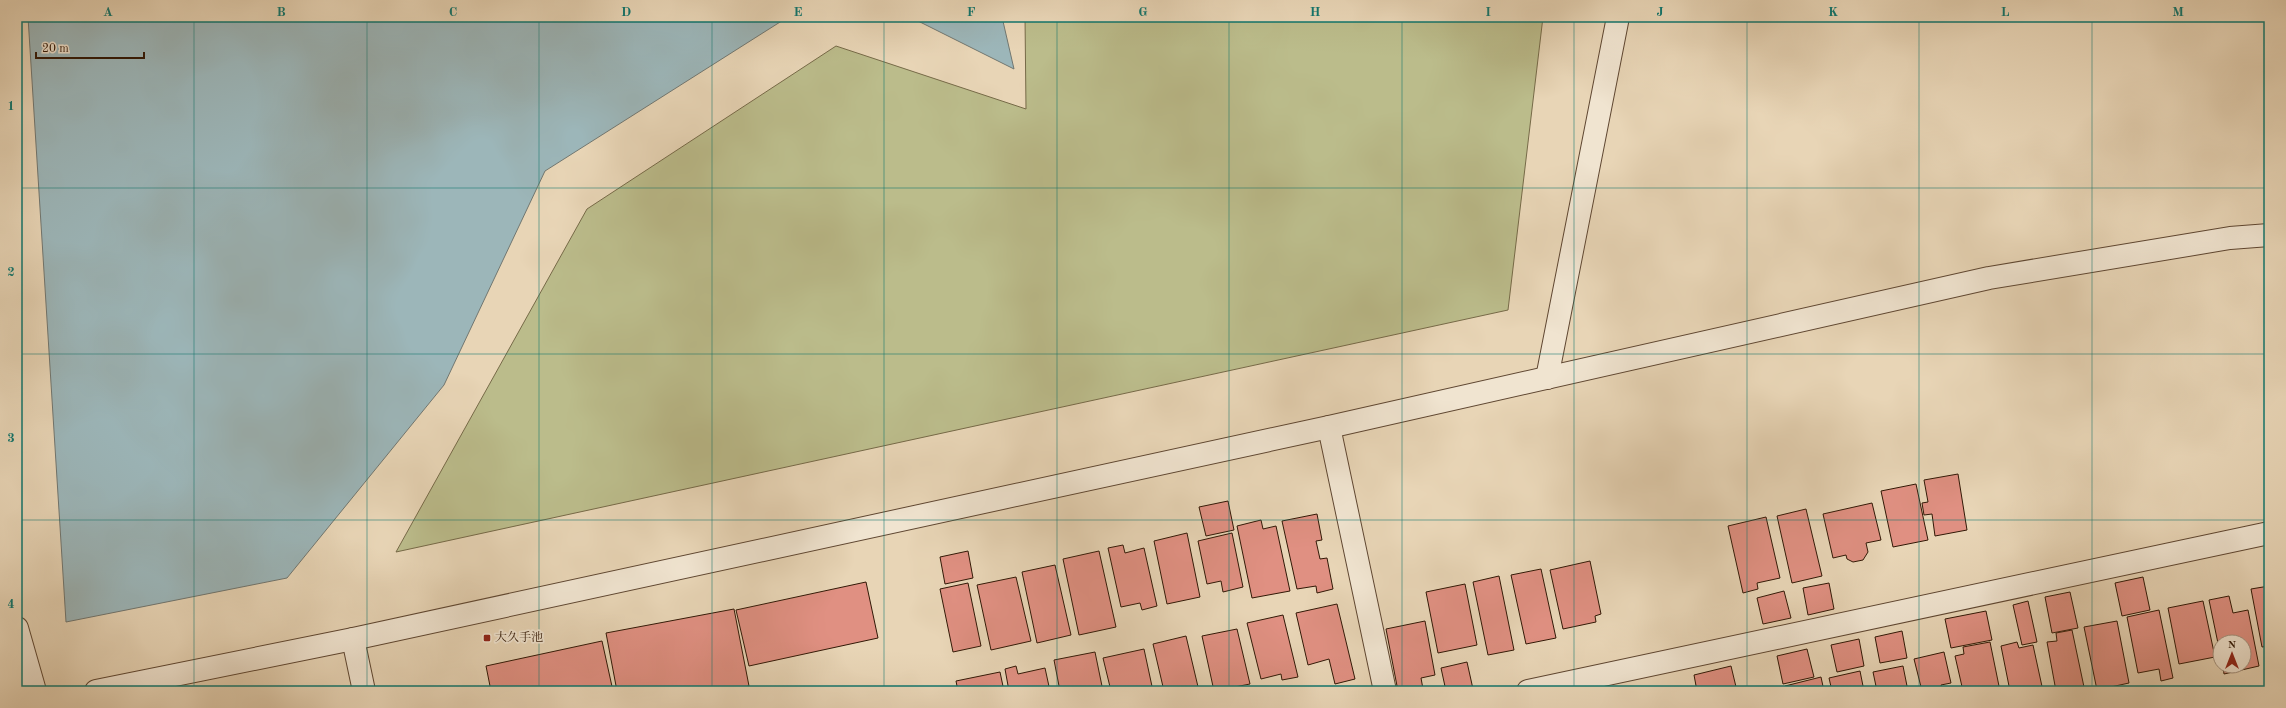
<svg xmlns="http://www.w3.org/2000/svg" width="2286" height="708" viewBox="0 0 2286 708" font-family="'Old Standard TT','Noto Serif JP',serif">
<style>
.green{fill:#bbbc8b;stroke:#766a48}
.water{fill:#9cb6b9;stroke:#717771}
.building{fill:#e09082;stroke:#311806}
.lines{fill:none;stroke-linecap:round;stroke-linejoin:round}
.minor-casing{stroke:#5f4732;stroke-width:24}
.tertiary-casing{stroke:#5f4732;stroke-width:24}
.minor{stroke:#f0e4d0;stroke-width:22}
.tertiary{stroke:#f0e4d0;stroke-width:22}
.grid{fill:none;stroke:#0f766e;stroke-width:1;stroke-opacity:0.55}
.poi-dot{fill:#8f2418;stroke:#f0e4d0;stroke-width:1.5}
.labels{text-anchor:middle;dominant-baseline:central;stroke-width:3.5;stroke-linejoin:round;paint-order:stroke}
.poi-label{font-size:12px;fill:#311806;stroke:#f0e4d0;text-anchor:start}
.neatline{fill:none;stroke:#0f766e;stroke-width:1.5}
.grid-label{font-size:13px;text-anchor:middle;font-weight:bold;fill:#0f766e}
</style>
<rect width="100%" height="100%" fill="#e8d5b6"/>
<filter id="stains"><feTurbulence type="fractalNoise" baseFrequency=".005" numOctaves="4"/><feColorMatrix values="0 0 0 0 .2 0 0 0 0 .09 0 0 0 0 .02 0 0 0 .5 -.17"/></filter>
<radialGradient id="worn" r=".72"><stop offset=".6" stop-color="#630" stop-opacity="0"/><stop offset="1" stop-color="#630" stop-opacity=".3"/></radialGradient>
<path class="green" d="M1025,17H1543L1508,310L396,552L587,209L836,46L1026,109Z"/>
<path class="water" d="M28,17H788L545,171L444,385L287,578L66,622Z
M910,17H1002L1014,69Z"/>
<path class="building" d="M1958,474L1967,530L1935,536L1932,514L1924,515L1922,503L1928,502L1924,480Z
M1916,484L1928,540L1893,547L1881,491Z
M1228,501L1234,530L1206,536L1199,507Z
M1872,503L1881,540L1866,543L1868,552L1863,560L1853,562L1847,559L1846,555L1833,558L1823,514Z
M1806,509L1822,576L1792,583L1777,516Z
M1317,514L1322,540L1316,541L1320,559L1327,558L1333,589L1317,593L1316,586L1297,589L1282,521Z
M1766,517L1780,578L1757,583L1758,589L1743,593L1728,526Z
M1261,520L1263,529L1276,526L1290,591L1252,598L1237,526Z
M1187,533L1200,597L1167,604L1154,541Z
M1232,533L1243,587L1223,592L1221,581L1207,584L1198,541Z
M1123,545L1125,553L1144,548L1157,606L1142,610L1140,603L1121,607L1108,548Z
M968,551L973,578L945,584L940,557Z
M1099,551L1116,627L1079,635L1063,559Z
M1590,561L1601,614L1595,616L1596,622L1563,629L1550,570Z
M1055,565L1071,635L1037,643L1022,572Z
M1541,569L1556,638L1526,644L1511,575Z
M1499,576L1514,650L1488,655L1473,582Z
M1016,577L1031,641L991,650L977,585Z
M2143,577L2150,610L2122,616L2115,583Z
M866,582L878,638L749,666L736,610Z
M968,583L981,646L953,652L940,589Z
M1829,583L1834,609L1808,615L1803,588Z
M1465,584L1477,645L1438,653L1426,592Z
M2269,586V646L2262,647L2251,589Z
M1784,591L1791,618L1763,624L1757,598Z
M2070,592L2078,628L2052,633L2045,597Z
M2229,596L2233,613L2248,610L2259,666L2224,674L2223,666H2244V642H2220V653L2209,600Z
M2028,601L2037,642L2022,645L2013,605Z
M2203,601L2215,657L2179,664L2168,608Z
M1337,604L1355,679L1335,684L1329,659L1308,665L1296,613Z
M734,609L749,686L725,691H617L606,633Z
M2159,610L2173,678L2161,681L2159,669L2138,673L2127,617Z
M1986,611L1992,640L1951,648L1945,619Z
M1283,615L1298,677L1282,680L1281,674L1261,679L1247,623Z
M1425,621L1435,675L1421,678L1423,689L1398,691L1386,629Z
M2117,621L2129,683L2097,690L2084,627Z
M1237,629L1250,684L1214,691L1202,636Z
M2072,630L2084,687L2056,691L2047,642L2057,641L2056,633Z
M1902,631L1907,658L1880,663L1875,637Z
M1186,636L1199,691H1164L1153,644Z
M1859,639L1864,666L1837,672L1831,645Z
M602,641L613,691H491L486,666Z
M1990,642L2000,691H1963L1955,656L1964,654L1963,647Z
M2017,642L2019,648L2033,645L2043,691H2010L2001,646Z
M1144,649L1153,691H1111L1103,658Z
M1807,649L1814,677L1783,684L1777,656Z
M1095,652L1103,691H1060L1054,660Z
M1944,652L1951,683L1941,685L1942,691H1922L1914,659Z
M1467,662L1473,689L1446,691L1441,668Z
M1016,666L1018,674L1045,668L1050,691H1009L1005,669Z
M1731,666L1737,691H1697L1694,675Z
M1903,666L1908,691H1877L1873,672Z
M1860,671L1864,691H1832L1829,678Z
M1000,672L1004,691H958L956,681Z
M1821,677L1824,691H1787L1785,686Z"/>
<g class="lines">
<defs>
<path id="minor" d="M1547,378L1618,17
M1329,427L1385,691
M17,628L35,691
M353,639L364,691
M1528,691L2269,533"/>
<path id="tertiary" d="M96,691L353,639L1329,427L1989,278L2230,238L2269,235"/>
</defs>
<use href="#minor" class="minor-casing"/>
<use href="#tertiary" class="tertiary-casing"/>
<use href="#minor" class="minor"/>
<use href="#tertiary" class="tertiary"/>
</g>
<path class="grid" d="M194,17V691M367,17V691M539,17V691M712,17V691M884,17V691M1057,17V691M1229,17V691M1402,17V691M1574,17V691M1747,17V691M1919,17V691M2092,17V691M17,188H2269M17,354H2269M17,520H2269"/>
<rect class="poi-dot" x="483" y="634" width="8" height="8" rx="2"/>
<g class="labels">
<g class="poi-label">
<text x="495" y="638">大久手池</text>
</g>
</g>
<rect width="2286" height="708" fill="none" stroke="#e8d5b6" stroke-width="44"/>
<g transform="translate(2232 654)"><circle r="19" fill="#f0e4d0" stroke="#a4927f"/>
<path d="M0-3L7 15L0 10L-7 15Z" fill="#8f2418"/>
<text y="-6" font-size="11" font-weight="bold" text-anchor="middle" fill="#311806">N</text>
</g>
<path d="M36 52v6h108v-6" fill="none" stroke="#311806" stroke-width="2"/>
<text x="42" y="52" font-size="12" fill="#311806" stroke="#f0e4d0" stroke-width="3" paint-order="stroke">20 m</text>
<rect x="22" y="22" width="2242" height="664" class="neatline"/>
<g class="grid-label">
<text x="108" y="16">A</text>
<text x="281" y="16">B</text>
<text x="453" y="16">C</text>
<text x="626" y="16">D</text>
<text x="798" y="16">E</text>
<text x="971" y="16">F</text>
<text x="1143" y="16">G</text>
<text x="1315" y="16">H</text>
<text x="1488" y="16">I</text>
<text x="1660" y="16">J</text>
<text x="1833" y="16">K</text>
<text x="2005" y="16">L</text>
<text x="2178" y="16">M</text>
<text x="11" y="110">1</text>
<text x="11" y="276">2</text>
<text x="11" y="442">3</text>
<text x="11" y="608">4</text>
</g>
<rect width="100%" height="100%" filter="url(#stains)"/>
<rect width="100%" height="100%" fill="url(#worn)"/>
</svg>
